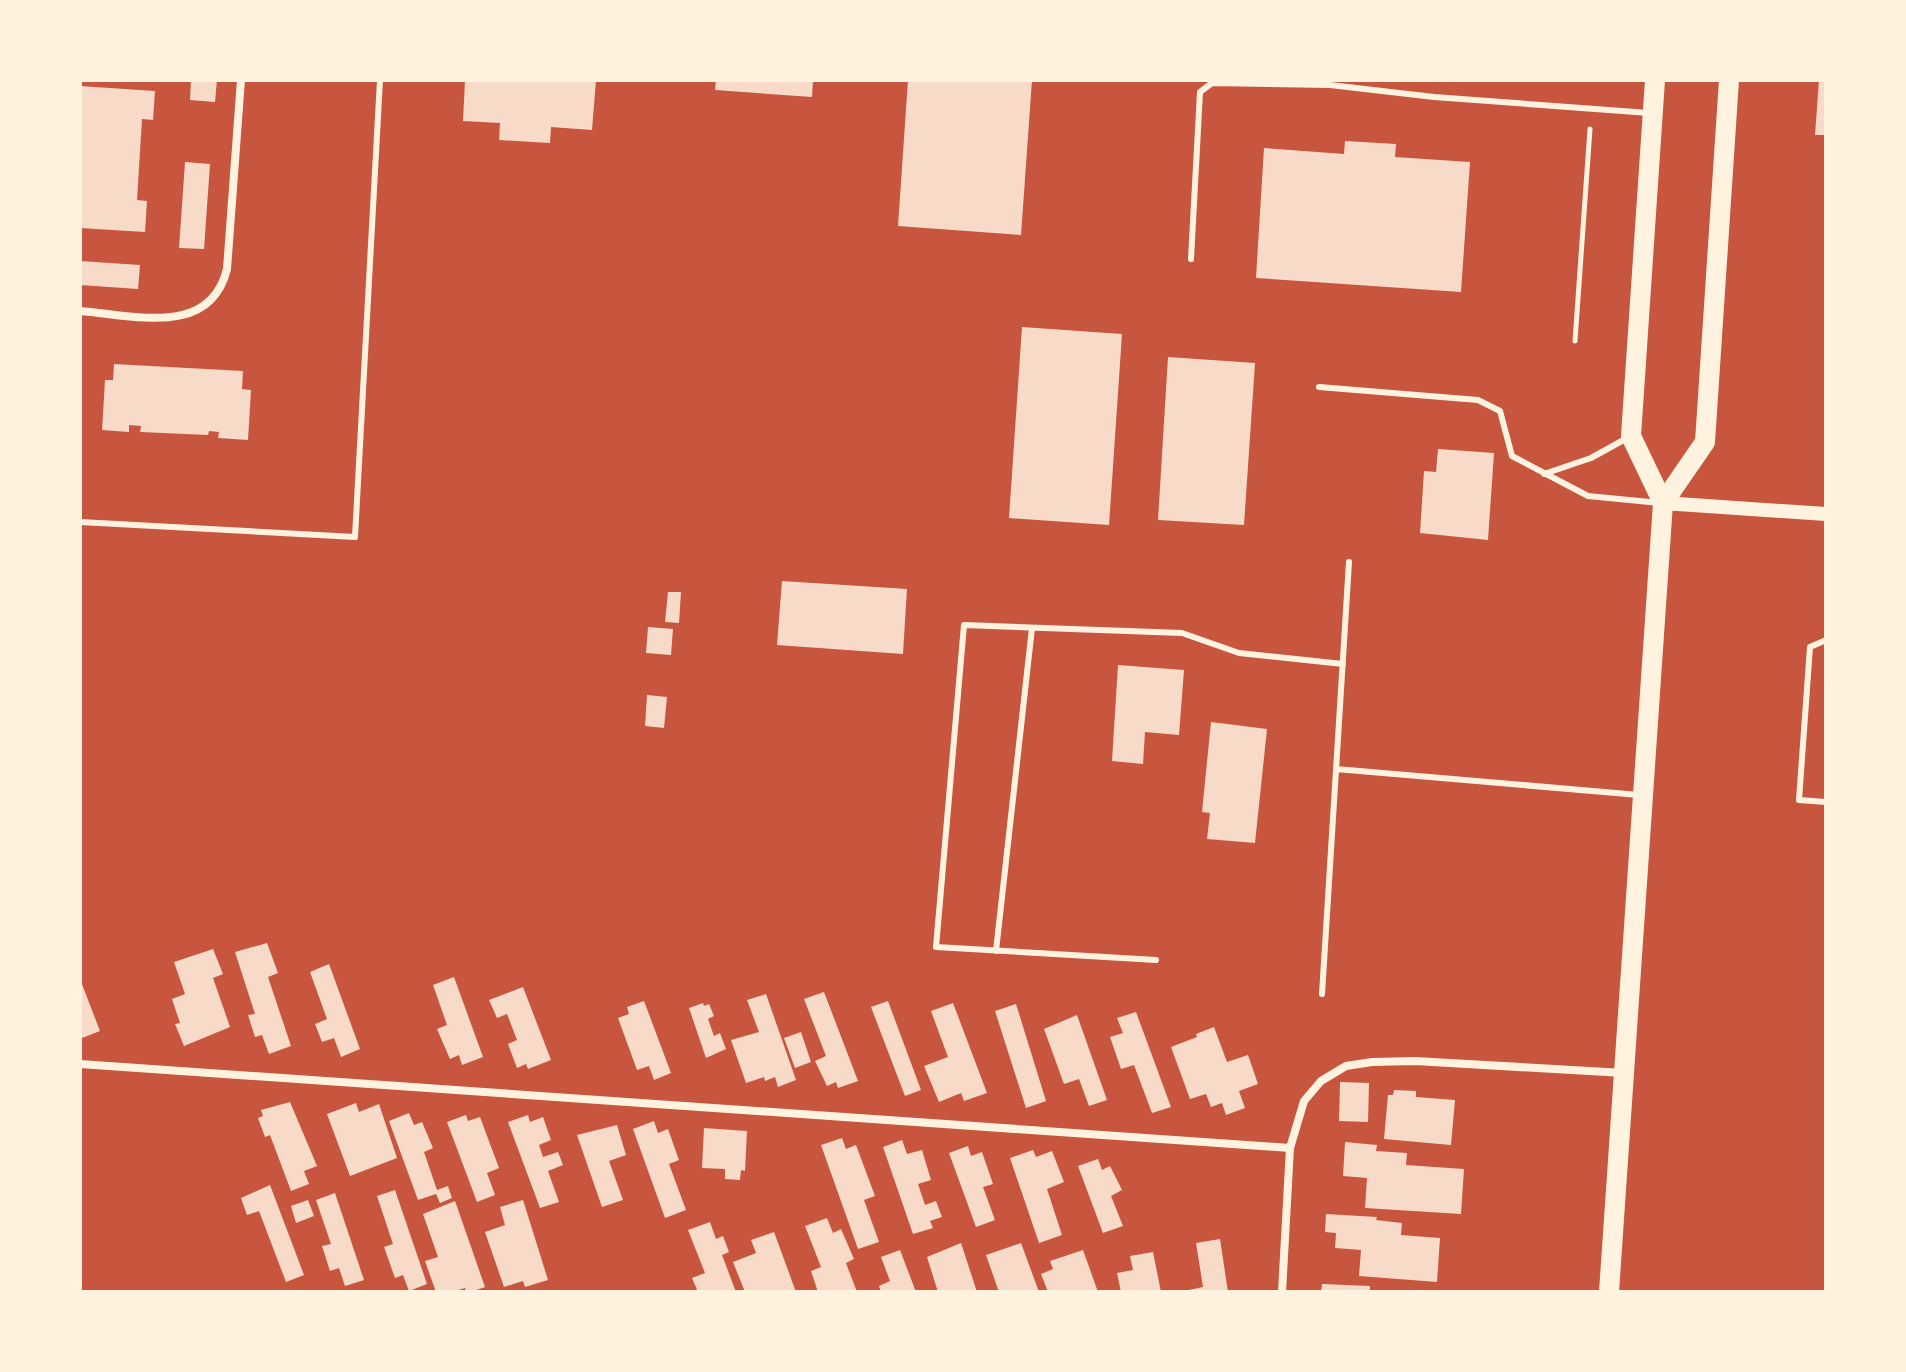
<svg xmlns="http://www.w3.org/2000/svg" width="1906" height="1372" viewBox="0 0 1906 1372" font-family="'DejaVu Sans',sans-serif">
<style>
.building{fill:#f7dbc8}
.lines{fill:none;stroke-linecap:round;stroke-linejoin:round}
.path{stroke:#fff3e0;stroke-width:5}
.service{stroke:#fff3e0;stroke-width:6}
.minor{stroke:#fff3e0;stroke-width:8}
.tertiary{stroke:#fff3e0;stroke-width:14}
.primary{stroke:#fff3e0;stroke-width:20}
</style>
<rect width="100%" height="100%" fill="#c8553d"/>
<path class="building" d="M191,80H217L215,102L190,100Z
M465,80H596L592,130L551,127L550,143L499,140L500,123L463,121Z
M716,80H813L812,97L715,90Z
M908,80H1032L1021,235L898,226Z
M1819,80H1826V135H1815Z
M80,86L155,91L153,120L142,119L137,200L147,201L145,232L80,228Z
M1345,141L1396,144L1395,157L1470,162L1461,292L1256,278L1264,148L1344,154Z
M185,162L210,164L204,249L179,248Z
M80,261L140,265L138,289L80,285Z
M1022,327L1122,334L1109,525L1009,518Z
M1168,357L1255,363L1244,525L1158,520Z
M114,364L243,371L242,389L251,390L248,440L218,438L219,432L209,431L208,435L140,432L141,426L129,425V432L102,430L105,380H113Z
M1438,449L1494,453L1488,540L1420,533L1424,471L1436,472Z
M782,581L907,589L903,654L777,645Z
M668,592H681L679,623L665,622Z
M648,627L673,629L671,655L646,653Z
M1118,665L1184,670L1179,735L1145,732L1143,764L1112,761Z
M647,695L667,697L664,728L645,726Z
M1211,722L1267,729L1255,843L1207,839L1210,813L1202,812Z
M267,943L278,973L268,977L291,1046L269,1054L262,1035L255,1037L248,1015L255,1014L235,952Z
M213,949L223,974L213,978L230,1027L184,1046L175,1024L180,1023L172,999L185,994L174,962Z
M329,964L360,1049L341,1057L334,1038L322,1042L315,1024L327,1019L310,972Z
M454,977L483,1057L462,1065L459,1055L450,1059L437,1029L447,1025L433,985Z
M80,979L100,1031L82,1038L80,1033Z
M523,987L551,1060L528,1069L526,1064L517,1068L508,1044L517,1040L507,1014L497,1018L489,1000Z
M824,992L858,1081L838,1088L836,1082L827,1086L815,1061L826,1056L804,999Z
M766,994L796,1080L778,1087L775,1077L765,1081L764,1077L746,1083L731,1040L759,1032L747,1000Z
M644,1001L671,1073L654,1080L649,1066L637,1070L618,1018L629,1014L627,1007Z
M888,1001L921,1090L905,1096L871,1007Z
M703,1003L704,1006L709,1004L714,1016L708,1019L714,1036L720,1033L726,1049L706,1058L689,1008Z
M953,1003L987,1093L964,1101L961,1093L939,1102L924,1066L948,1057L931,1011Z
M1016,1004L1046,1101L1026,1108L995,1011Z
M1136,1012L1171,1107L1152,1113L1134,1065L1121,1069L1110,1037L1123,1033L1117,1018Z
M1077,1015L1107,1100L1089,1106L1079,1079L1064,1084L1044,1029Z
M1214,1027L1227,1062L1248,1055L1258,1084L1239,1091L1245,1108L1226,1115L1222,1103L1211,1107L1206,1094L1190,1099L1171,1047L1197,1037L1196,1034Z
M801,1032L811,1062L795,1068L784,1038Z
M1340,1082L1369,1083L1368,1122L1339,1121Z
M1394,1090L1416,1091V1097L1455,1100L1451,1145L1384,1139L1388,1095H1393Z
M290,1102L317,1166L304,1171L309,1184L291,1191L270,1135L265,1137L258,1118L263,1116L261,1110Z
M356,1103L359,1112L379,1104L397,1158L350,1176L327,1114Z
M409,1113L414,1125L422,1122L433,1148L424,1152L437,1190L448,1186L452,1198L440,1203L436,1194L418,1200L389,1121Z
M466,1115L468,1121L480,1117L499,1168L487,1173L495,1195L477,1202L447,1122Z
M528,1115L530,1122L543,1117L551,1140L539,1145L543,1157L558,1152L563,1165L548,1171L559,1202L540,1208L508,1122Z
M654,1121L658,1133L668,1129L679,1160L669,1164L686,1210L665,1218L633,1129Z
M617,1125L626,1155L609,1161L623,1200L602,1207L577,1135Z
M704,1128L747,1131L745,1171L741,1170L740,1180L725,1179V1169L702,1168Z
M842,1138L846,1149L856,1145L875,1196L864,1200L879,1242L858,1249L821,1145Z
M902,1140L907,1154L922,1150L931,1180L918,1184L925,1205L936,1201L942,1217L930,1221L933,1228L913,1234L883,1147Z
M1345,1142L1377,1145L1376,1151L1407,1153L1406,1165L1464,1169L1461,1214L1365,1208L1367,1178L1343,1176Z
M968,1146L971,1156L982,1152L993,1184L983,1187L995,1220L976,1227L949,1153Z
M1033,1150L1036,1157L1052,1151L1064,1182L1047,1189L1062,1235L1039,1243L1010,1158Z
M1098,1159L1102,1170L1110,1166L1122,1190L1111,1196L1123,1226L1103,1233L1078,1166Z
M270,1185L304,1275L286,1282L259,1211L247,1215L241,1198Z
M395,1190L427,1284L409,1291L403,1275L395,1278L384,1247L393,1244L377,1196Z
M335,1193L364,1280L345,1286L339,1268L330,1271L322,1246L331,1244L316,1200Z
M308,1200L314,1216L296,1223L291,1206Z
M523,1200L548,1280L525,1287L523,1281L504,1287L485,1232L505,1225L500,1207Z
M455,1201L485,1287L471,1292H466L465,1288L452,1292H436L425,1261L438,1257L423,1214Z
M1326,1214L1377,1217L1376,1220L1402,1223L1401,1235L1440,1238L1437,1282L1359,1276L1361,1250L1335,1248L1336,1233L1325,1232Z
M827,1218L833,1233L841,1229L854,1259L846,1263L857,1292H818L811,1271L821,1267L805,1226Z
M710,1222L716,1239L723,1236L729,1252L722,1255L736,1292H698L692,1278L705,1273L688,1230Z
M774,1232L796,1292H745L733,1262L756,1253L751,1240Z
M1220,1239L1228,1292H1179L1203,1287L1196,1243Z
M961,1243L977,1292H938L927,1257Z
M1021,1243L1039,1292H999L986,1255Z
M900,1250L916,1292H881L879,1286L890,1281L881,1257Z
M1083,1250L1098,1292H1048L1041,1274L1053,1269L1050,1261Z
M1153,1252L1161,1292H1121L1117,1273L1133,1270L1130,1256Z
M1322,1284L1370,1286V1292H1321Z"/>
<g class="lines">
<path class="path" d="M1575,341L1590,129"/>
<path class="service" d="M1191,259L1200,92L1212,83L1330,85L1434,97L1649,113
M1319,387L1478,400L1500,411L1512,456L1588,496L1660,503
M1544,474L1591,458L1629,437
M80,522L355,537L380,80
M1826,640L1810,647L1799,800L1826,802
M1336,769L1639,795
M996,951L1032,628
M1156,960L936,947L964,625L1182,633L1239,653L1343,664
M1322,994L1349,562"/>
<path class="minor" d="M80,311C134,315 210,338 227,269L241,80
M80,1064L1290,1148
M1282,1292L1290,1148L1304,1101L1321,1081L1346,1066L1372,1062L1415,1061L1624,1073"/>
<path class="tertiary" d="M1663,503L1826,514"/>
<path class="primary" d="M1663,503L1705,442L1729,80
M1609,1292L1663,503L1631,436L1655,80"/>
</g>
<rect width="1906" height="1372" fill="none" stroke="#fff3e0" stroke-width="164"/>
</svg>
